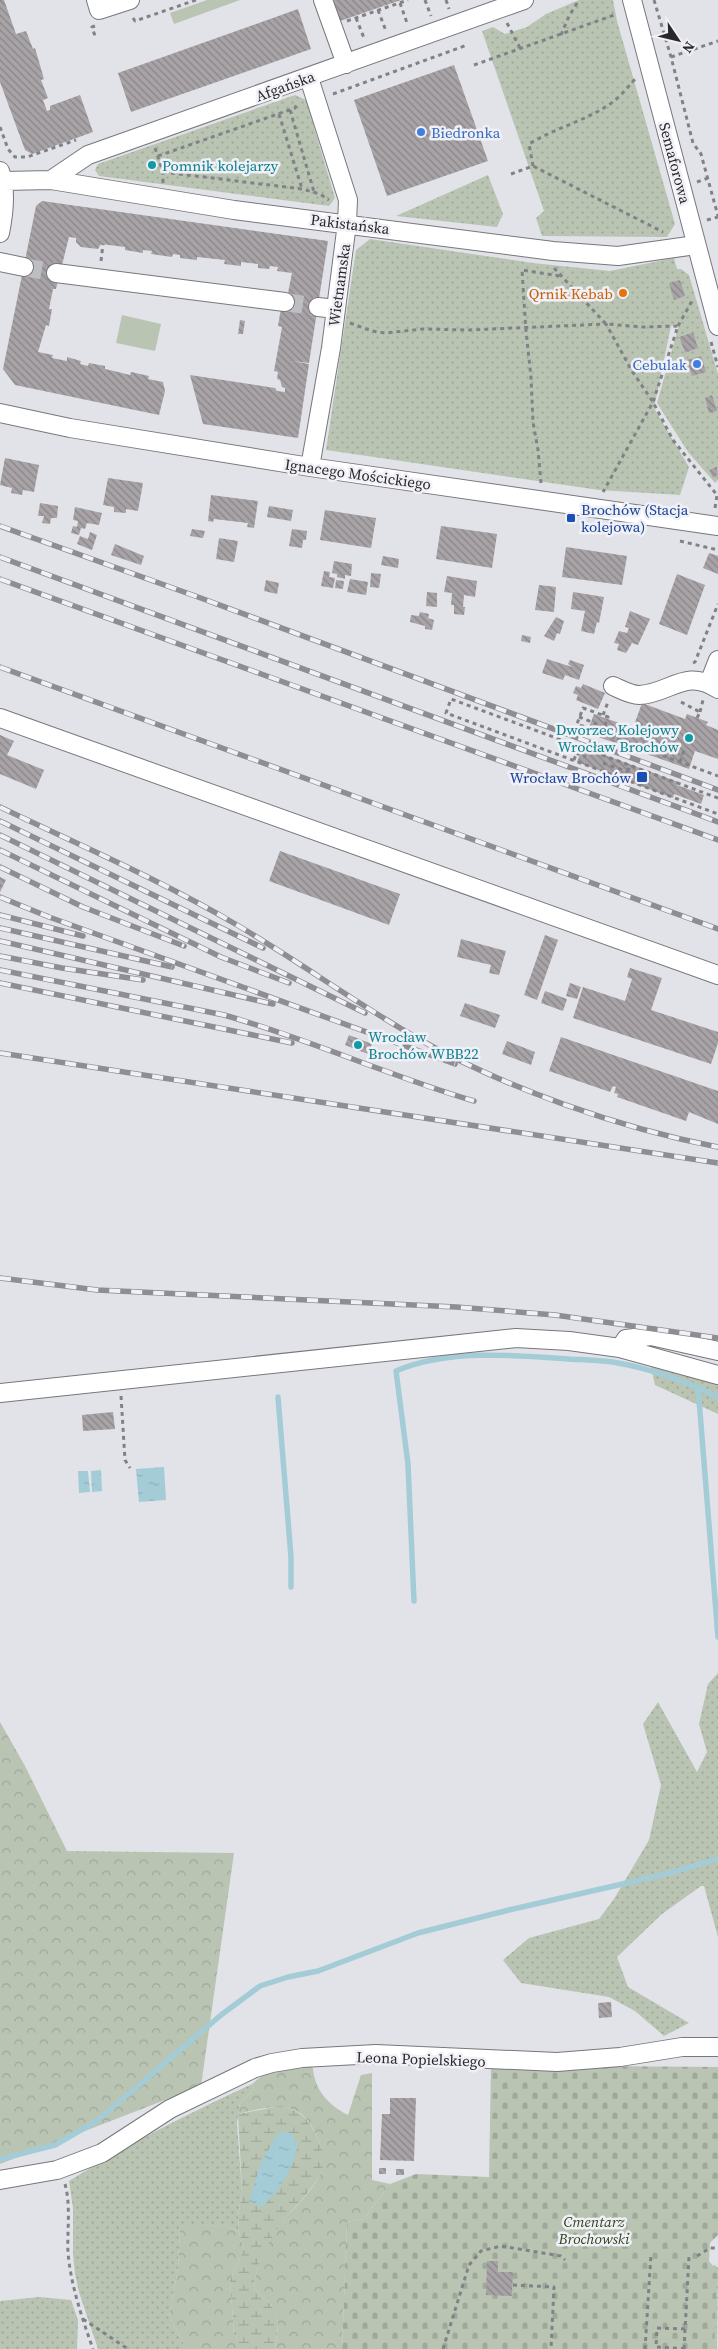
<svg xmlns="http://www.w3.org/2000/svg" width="718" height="2349" viewBox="0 0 718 2349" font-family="'Source Serif 4',serif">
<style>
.grass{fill:url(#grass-dots);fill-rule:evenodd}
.forest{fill:url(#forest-crowns)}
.wetland{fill:url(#wetland-marsh)}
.cemetery{fill:url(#cemetery-stones)}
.park{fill:#b9c4b3}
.water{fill:url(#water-ripples)}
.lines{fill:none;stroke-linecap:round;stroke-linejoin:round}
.stream{stroke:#a4ccd7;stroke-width:5.5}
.building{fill:url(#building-back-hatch)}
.minor-tunnel{stroke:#bdbec3;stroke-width:18;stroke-dasharray:18 9;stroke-linecap:butt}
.minor-casing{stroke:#77777c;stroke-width:20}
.path{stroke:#828286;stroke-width:3;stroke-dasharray:4 4;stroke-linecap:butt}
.minor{stroke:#fff;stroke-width:18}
.rail-casing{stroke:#8d8d92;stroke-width:5.5}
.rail{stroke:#f0f0f6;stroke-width:4;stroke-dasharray:11;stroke-linecap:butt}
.shop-dot{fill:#3f7fe0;stroke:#f0f0f6;stroke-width:2}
.culture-dot{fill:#0f9aa8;stroke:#f0f0f6;stroke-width:2}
.food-dot{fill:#e8710a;stroke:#f0f0f6;stroke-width:2}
.transit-dot{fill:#1a4fb4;stroke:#f0f0f6;stroke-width:2}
.labels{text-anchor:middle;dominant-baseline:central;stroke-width:5;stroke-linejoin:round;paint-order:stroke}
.street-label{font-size:15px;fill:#29292b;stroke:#f0f0f6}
.shop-label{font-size:15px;fill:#366cbe;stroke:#f0f0f6;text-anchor:start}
.culture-label{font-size:15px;fill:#0d838f;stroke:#f0f0f6;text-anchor:start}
.food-label{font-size:15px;fill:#c56008;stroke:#f0f0f6;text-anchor:end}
.transit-label{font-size:15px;fill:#164399;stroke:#f0f0f6;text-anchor:start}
.park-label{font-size:15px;font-style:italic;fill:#2e461a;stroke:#f0f0f6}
</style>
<defs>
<pattern id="grass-dots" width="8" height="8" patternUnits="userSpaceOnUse" patternTransform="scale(1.25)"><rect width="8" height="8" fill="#b9c4b3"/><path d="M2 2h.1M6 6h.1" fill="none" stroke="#9fa89a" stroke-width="1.8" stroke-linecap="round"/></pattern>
<pattern id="forest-crowns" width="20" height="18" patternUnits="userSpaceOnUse" patternTransform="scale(1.25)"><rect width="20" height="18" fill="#b9c4b3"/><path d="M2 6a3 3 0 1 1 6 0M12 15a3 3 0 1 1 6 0" fill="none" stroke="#9fa89a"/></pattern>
<pattern id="wetland-marsh" width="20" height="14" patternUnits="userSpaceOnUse" patternTransform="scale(1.25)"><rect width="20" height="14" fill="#b9c4b3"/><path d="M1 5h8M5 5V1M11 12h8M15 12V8" fill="none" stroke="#9fa89a"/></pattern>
<pattern id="cemetery-stones" width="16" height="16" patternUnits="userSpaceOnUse" patternTransform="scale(1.25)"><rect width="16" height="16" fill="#b9c4b3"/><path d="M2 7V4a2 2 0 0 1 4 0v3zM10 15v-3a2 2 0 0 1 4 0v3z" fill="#9fa89a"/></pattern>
<pattern id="water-ripples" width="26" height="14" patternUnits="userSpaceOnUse" patternTransform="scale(1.25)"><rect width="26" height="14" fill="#a4ccd7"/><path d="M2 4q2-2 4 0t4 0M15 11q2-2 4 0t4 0" fill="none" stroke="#8dafb9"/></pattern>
<pattern id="building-back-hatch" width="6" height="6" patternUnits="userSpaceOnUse" patternTransform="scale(1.25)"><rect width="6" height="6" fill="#a8a3a6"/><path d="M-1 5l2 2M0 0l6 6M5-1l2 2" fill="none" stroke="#898587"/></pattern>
</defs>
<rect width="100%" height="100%" fill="#e2e3e9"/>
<path class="grass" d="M579,0H613L617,21L675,224L667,237L542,236L536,218L544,211L482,31L493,27L505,34L527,27L546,14Z
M295,95L306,100L335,198L329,206L99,176L95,170L98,164Z
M488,175L503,214L497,227L396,216Z
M370,239L533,263L610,271L674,258L677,269H681L689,275L718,374V469L716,466L709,470L713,477L718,475V480L715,483L688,452L657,403L679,325L671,326L654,408L689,467L680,495L599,490L326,450L356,250ZM692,332L698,348L685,353L679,337Z
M660,1366L693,1375L718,1385V1414L655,1385L651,1367Z
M718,1673V1937L704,1886H701L662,1914L617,1957L628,1987L689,2023L664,2036L635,2011L609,1997L521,1983L503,1960L529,1938L599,1919L614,1899L649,1840L661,1785L643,1724L658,1702L697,1772L707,1752L699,1724L708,1684Z
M252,2084L254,2089L240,2103L237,2123L242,2191L238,2216L239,2232L226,2226L180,2225L178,2269L169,2317L187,2349H98L79,2292L75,2274L73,2254V2208L69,2181C128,2144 189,2113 252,2084Z
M715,2265L718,2268L717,2349H714L712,2266Z
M39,2297L71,2300L78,2320L77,2349H0V2301Z"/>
<path class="forest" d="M0,1722L25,1766L67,1851L234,1853L201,2086L0,2164Z
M309,2065L313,2068C314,2089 329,2106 348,2115L361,2075L372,2073V2180L390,2184L364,2219L347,2222L342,2349H275C277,2333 282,2316 269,2303C264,2298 258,2294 254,2288C256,2260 272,2232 292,2211C303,2199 317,2185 322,2168C326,2153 318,2137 311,2125C294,2098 264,2108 238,2114L240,2103L254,2089L252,2084L263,2075Z
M180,2224L226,2226L239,2232L244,2249L230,2280L234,2334L238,2341V2349H187L169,2317L178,2269Z"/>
<path class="wetland" d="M280,2106C298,2110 307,2116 315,2133C320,2142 326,2155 323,2166C317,2185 302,2199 290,2213C272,2234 256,2260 254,2288C258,2294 264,2298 269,2303C282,2316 277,2333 275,2349H238V2341L234,2334L230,2280L244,2249L239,2232L238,2216L242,2191L238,2114Z"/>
<path class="cemetery" d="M491,2065L718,2067V2235L710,2243L709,2261L717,2271L714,2349H342L347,2222L364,2219L390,2184L416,2174L489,2177Z"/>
<path class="park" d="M207,0H240L174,24L170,13Z
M122,315L161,324L155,351L116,343Z"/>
<path class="water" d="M164,1467L166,1500L139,1502L136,1469Z
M101,1470L102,1491L92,1492L91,1471Z
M78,1471H88L90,1492L79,1493Z
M278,2133H291L298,2144C291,2172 283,2187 262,2207L249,2201L261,2163Z"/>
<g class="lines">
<path class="stream" d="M698,1387L718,1637
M278,1397L291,1557V1587
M414,1601L408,1464L396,1371C447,1349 514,1355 568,1359C585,1360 602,1360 618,1363C652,1369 687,1382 718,1397
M0,2159L55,2145L98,2120L221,2015L260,1986L288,1977L318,1971L418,1933L509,1910L666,1874L718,1859"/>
</g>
<path class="building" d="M0,0H4L16,34L26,31L33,49L35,48L44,79L41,80L48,98L43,100L47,111L50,110V106L80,95L93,132L32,154L25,150L0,82Z
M333,0H401L340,21Z
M298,9L311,49L131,112L118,73Z
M454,65L488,161L387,196L354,100Z
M42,201L328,241L309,363L292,361L309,364L298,438L203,424L190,375L275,388L277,391L285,392V388L282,387L280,380L277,379L278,372L274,371L282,327L278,326L281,308H285L292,273L277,271L278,267L270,266L269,269L258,268V264L241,262V266L224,264L225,260L197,257V260L180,258V255L173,254L172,257L151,254L152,251L143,250V253L125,250V247L101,244L98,249L81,247L76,242V238L69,237L56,289H53L49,309H52L49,326L46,325L38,352L53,355L52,358L67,361V357L81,361L80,364L88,366L89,363L105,366V369L118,372L130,375L131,372L149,376L148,379L163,382L165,391L159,415L15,385L3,369L36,206Z
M680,280L685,296L674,300L669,283Z
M240,320L245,321L243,334H238Z
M693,332L698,348L685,353L679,337Z
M701,356L706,372L692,376L687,360Z
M712,395L717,411L709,413L705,398Z
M5,458L39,465L34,492L23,490L22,495L11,493L12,488L0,485Z
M717,466L718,475L713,478L709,470Z
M108,478L143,483L138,511L126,509V513L114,512V507L103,505Z
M211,495L258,501L254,528L247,527L248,523L214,519L213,522L208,521Z
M40,503L58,506L57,518H51L50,524L42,523L44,516H38Z
M269,506L293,510L291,521L267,517Z
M75,507L102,513L99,525L87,523L85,529L81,528L79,535L71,533L73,526L77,527L78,521L73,520Z
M325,510L376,518L371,548L320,540Z
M441,526L497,534L492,568L436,559Z
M192,529L205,531L203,538L190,536Z
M292,529L307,531L306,540H303L302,548L289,546Z
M90,532L97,535L92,550L77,544L80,536L88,539Z
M219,538L238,541L234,562L216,559Z
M115,544L144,556L141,565L111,555Z
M566,547L627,556L622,585L562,577Z
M709,553L718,556V574L703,568Z
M383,556L399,559L398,568L381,565Z
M334,561L352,564L351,576L345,575V579L337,577V574L332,573Z
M324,571L330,572L329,577L335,578L333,588L321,586Z
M371,573L381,574L379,588L370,587Z
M677,574L705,585L687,635L659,624Z
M447,576L477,581L475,597L464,595L463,607H465L464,615L454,614V605H451L452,593L444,592Z
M350,579L368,582L366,595L347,592Z
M266,580L279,583L277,594L264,591Z
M336,580L344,581L343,589L335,588Z
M539,585L556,587L554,612L535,610Z
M427,592L437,593V607L426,606Z
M573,592L604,597L599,623L597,622L594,634L581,631L585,611L571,609Z
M630,611L650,619L638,645L632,643L626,653L617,650L619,644L614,643L619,631L627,633L629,628L625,627Z
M420,612L429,614L428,618L434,620L432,630L425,629V626L410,622L411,615L419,616Z
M556,617L564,621L560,634L557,633L554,641L544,636Z
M522,635L531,637L530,643L521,641Z
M547,659L572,667L568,664L570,660L584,665L579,680L565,675L563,680L542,673Z
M583,684L605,693L598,709L576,700L578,695L573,693L576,686L581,688Z
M642,703L685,719L687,714L708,722L706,725L718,730V759L695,751L689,769L587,733L594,714L633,728Z
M0,735L14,741L7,755L44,770L36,789L0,774Z
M583,747L678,782L677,785L704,795L701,804L674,794L673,798L577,762Z
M280,851L400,894L389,925L269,881Z
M0,877L6,880L0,892Z
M545,935L558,940L537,1000L524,995Z
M461,939L506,951L499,975L489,973L491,965L457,957Z
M630,968L662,978L651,1010L718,1032V1043L711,1064L573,1018L583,987L625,1001L632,979L627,977Z
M570,983L581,987L577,999L566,996Z
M545,991L567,999L563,1011L541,1003Z
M465,1003L500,1015L495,1028L460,1016Z
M349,1035L372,1044L368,1054L345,1045Z
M561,1037L718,1091V1124L689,1112L686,1121L617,1097L618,1094L614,1093L616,1087L613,1086L610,1092L549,1071Z
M507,1041L535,1052L531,1065L502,1054Z
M113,1412L115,1429L83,1431L82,1415Z
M611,2002L612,2017L599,2018L598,2003Z
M390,2098H416L414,2161L380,2160L382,2114H390Z
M379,2168H386V2174H379Z
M396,2169H404V2175H396Z
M487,2261H498V2272H513L512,2296L486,2295Z"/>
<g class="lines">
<path class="minor-tunnel" d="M24,267L56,273
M285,302L318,307"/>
<defs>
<path id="minor" d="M96,0L99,10L130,0
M323,0L346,64
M632,0L718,326
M309,78L348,200L347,223L331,348L310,467
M51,180L88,155L524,0
M4,181L51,180L234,210L553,251L618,256L696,245
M0,233C4,213 7,190 0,171
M0,262L24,267
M56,273L285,302
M318,307L336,309
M0,413L70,428L310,467L718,526
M709,683L718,660
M613,686C620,689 631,695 639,695C670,694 685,667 718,689
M0,718L718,975
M620,1348L626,1339L651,1336L718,1351
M0,1393L516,1338L569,1341L620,1348L718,1375
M0,2180L57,2170L102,2153L170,2109L255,2068L272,2063L302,2058L376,2054L557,2062L620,2057L682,2047H718"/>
</defs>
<use href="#minor" class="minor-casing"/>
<path class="path" d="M425,0L431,16
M446,0L449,9
M654,0L671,57L693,143L701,154L718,216
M400,3L407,23
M378,10L386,31
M133,18L135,21L196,0
M356,18L364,38
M347,21L408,0
M507,23L520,48
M95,26L92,27L95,36
M561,35L569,16L579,0
M671,57L718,41
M474,65L617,14
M333,94L467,45
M290,110L314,192
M279,114L302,189
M0,127L8,149L15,157H27L76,140
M155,148L163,172V183
M158,156L295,108L298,102
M533,166L529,144C555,128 585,121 610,104C620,97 627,88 635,79
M163,172L302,189L320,194L329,200
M511,174L533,166L663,232
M697,182L708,178
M707,220L718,217
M101,261L103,244
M554,268L606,324L643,327L678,326L653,402L603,492
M350,323L372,331L385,333L423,329L469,330L606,324L632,371L653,402L673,440L717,495
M678,326L692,301
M711,342L718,367
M541,483L538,450L533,422L531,377L526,331L522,270L560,276
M715,508L717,495
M680,541L718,550
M693,663L695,662L718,604
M681,702L700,712L697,718
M700,712L703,700
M603,715L608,702
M579,717L597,724
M602,733L608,717L583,708L577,724L718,776
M576,753L586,757
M574,760L579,746
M680,762L685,747
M603,763L628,772
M625,779L630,765
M718,798L451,699L446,713L718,814
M121,1396L125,1460L130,1468
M65,2184C71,2206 67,2230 68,2253C71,2286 82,2318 93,2349
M697,2256L710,2248H718
M513,2285L554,2287L551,2349
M83,2319L128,2349
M685,2329L657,2328L656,2347L687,2349
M443,2349L469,2265L481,2251L501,2246L561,2256L565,2260
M645,2349L651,2254
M684,2349L689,2256"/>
<use href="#minor" class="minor"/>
<defs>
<path id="rail" d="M0,526L198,597L718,790
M0,557L718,822
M0,579L718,840
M0,667L718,929
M0,807C79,845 161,880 237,925C298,961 356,1003 417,1038C505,1088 619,1128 718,1147
M0,821L263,948
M0,835L365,1013
M0,850L221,957L289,983
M0,867L83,907L184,946
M0,897L49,917L455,1064
M0,915L83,936
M0,928L172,967
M0,941L273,1004
M0,956L62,968L143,980
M0,970L224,1015C309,1039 389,1076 474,1101
M0,983L292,1043
M0,1053L718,1163
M0,1278L97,1290L456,1307L555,1315L718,1338"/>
</defs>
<use href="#rail" class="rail-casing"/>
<use href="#rail" class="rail"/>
</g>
<g class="shop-dot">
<circle cx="421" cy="132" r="5"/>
<circle cx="697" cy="364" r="5"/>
</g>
<g class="culture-dot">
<circle cx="152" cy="165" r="5"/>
<circle cx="689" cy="738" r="5"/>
<circle cx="358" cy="1045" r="5"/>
</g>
<circle class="food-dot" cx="623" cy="293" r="5"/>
<g class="transit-dot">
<rect x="566" y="513" width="10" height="10" rx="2.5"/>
<rect x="636" y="771" width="12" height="12" rx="2.5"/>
</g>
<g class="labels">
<g class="street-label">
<text transform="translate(285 86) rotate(-20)">Afgańska</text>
<text transform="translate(675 163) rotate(75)">Semaforowa</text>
<text transform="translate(350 224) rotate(7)">Pakistańska</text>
<text transform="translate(339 285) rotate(-82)">Wietnamska</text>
<text transform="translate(358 474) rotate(8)">Ignacego Mościckiego</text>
<text transform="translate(421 2059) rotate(2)">Leona Popielskiego</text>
</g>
<g class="shop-label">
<text x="431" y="132">Biedronka</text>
<text x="687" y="364" text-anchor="end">Cebulak</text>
</g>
<g class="culture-label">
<text x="162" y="165">Pomnik kolejarzy</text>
<text x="679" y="729" text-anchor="end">Dworzec Kolejowy<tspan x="679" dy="17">Wrocław Brochów</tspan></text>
<text x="368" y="1036">Wrocław<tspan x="368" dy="17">Brochów WBB22</tspan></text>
</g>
<g class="food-label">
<text x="613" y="293">Qrnik Kebab</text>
</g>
<g class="transit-label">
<text x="581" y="509">Brochów (Stacja<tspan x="581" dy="17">kolejowa)</tspan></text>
<text x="631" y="777" text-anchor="end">Wrocław Brochów</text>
</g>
<g class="park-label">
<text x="594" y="2221">Cmentarz<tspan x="594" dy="17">Brochowski</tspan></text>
</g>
</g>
<g transform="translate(678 40) rotate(125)" stroke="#f0f0f6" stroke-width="4" paint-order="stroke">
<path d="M0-4L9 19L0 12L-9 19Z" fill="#29292b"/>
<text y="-8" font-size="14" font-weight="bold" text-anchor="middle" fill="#29292b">N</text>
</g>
</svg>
